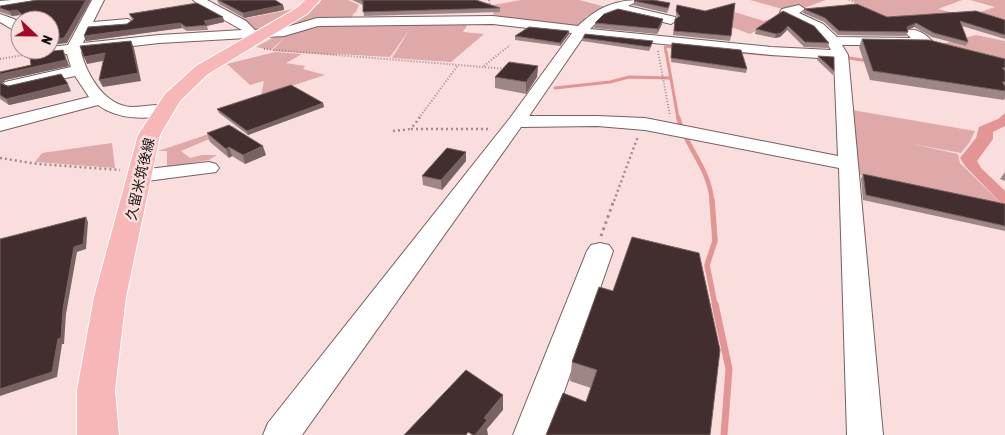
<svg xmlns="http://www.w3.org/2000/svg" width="1005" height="435" viewBox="0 0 1005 435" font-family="'Asap Condensed','Noto Sans JP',sans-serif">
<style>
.green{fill:#dea9a8}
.water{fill:#e29594}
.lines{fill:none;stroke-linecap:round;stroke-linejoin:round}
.stream-far4{stroke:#e29594;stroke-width:2.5}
.stream-far3{stroke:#e29594;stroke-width:3}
.stream-far2{stroke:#e29594;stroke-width:4.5}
.stream-far1{stroke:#e29594;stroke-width:5.5}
.stream{stroke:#e29594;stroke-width:7}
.minor-casing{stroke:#776060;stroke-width:2}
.major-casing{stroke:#fff;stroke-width:2}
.path-far2{stroke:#9f8c8b;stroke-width:2;stroke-dasharray:1 2;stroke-linecap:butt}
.path-far1{stroke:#9f8c8b;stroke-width:2.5;stroke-dasharray:2 3;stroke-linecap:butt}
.path{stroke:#9f8c8b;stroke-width:3;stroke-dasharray:2.5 4;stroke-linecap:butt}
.minor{fill:#fff;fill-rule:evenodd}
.major{fill:#f7b6b7;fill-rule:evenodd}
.wall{fill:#9e8686}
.shaded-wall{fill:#796362}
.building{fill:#422e2e;stroke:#796362}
.labels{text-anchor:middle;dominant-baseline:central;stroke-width:5;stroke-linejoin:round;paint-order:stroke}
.street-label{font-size:14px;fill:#170f0f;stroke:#f9dedd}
</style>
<rect width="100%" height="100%" fill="#f9dedd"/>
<path class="green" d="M321,0H348L359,5L356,12L353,14L351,22L321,23L283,31L316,4H320L319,3Z
M521,0H579L610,8L585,17L587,18L578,29L494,17L492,5Z
M750,0H826L793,12Z
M851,0H962L938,9L958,14L890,19Z
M970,0H1005V23L975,14L995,7Z
M721,8L764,21L773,18L793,24L800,34L790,33L783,23L758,30L750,34L734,28L712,24Z
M294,9L254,32L237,20Z
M467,21L468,24L463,32L484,34L451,62L392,58L410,29L390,57L336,54L357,28L335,55L272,51L285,37L271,50L256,47L282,33L323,26Z
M976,35L1005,41V61L942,44Z
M275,52L302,54L286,63L305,66L303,69L325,75L261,96L264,81L250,85L227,64Z
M852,110L975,131L969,143L961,153L912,144L958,154L960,163L1002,204L855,174Z
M233,126L246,136L207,140L181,151L190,158L202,155H217L209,160L167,167V151H158Z
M112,143L115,168L35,162L42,153Z"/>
<path class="water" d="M1005,113V126L993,132V139L977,161L981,168L1005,191V207L965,166L960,158L976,138L979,127L998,119Z"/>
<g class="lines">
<path class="stream-far4" d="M737,52L746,53
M666,53L665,47H677"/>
<path class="stream-far3" d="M666,51L678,118
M737,52L774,55
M842,57L869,61
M555,88L610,82L629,77L671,78"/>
<path class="stream-far2" d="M678,117C687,150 709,167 712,201"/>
<path class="stream-far1" d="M712,200L715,241L707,265L715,305"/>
<path class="stream" d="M715,304L729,369L724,435"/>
<defs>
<path id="minor" d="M12,0H45L39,3L0,9V1Z
M92,0H104L93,22L128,19L134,23L128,27L89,30L83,43L159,35L242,30L201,7L193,0H207L246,21L255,30L283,28L317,18L493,16L578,26C597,8 614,0 640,0L628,6L675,17L677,20L671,24L617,11L602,17L590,29L771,47L831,50L825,40L814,29L780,12L782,9L799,5L805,9L799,13L823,24L837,37L911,38L906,33L908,30C917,28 927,35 933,42L931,45H842L848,55L883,435H847L839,168L645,130L597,126L521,127L302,435H263L268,423L510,118L572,33L493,24L318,26L284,36L159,43L81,52C87,75 104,105 131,107C144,107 158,103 170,106L173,110L170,114C147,120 118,120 98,105L0,131V119L89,97L75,76L11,90L5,88L3,85L5,82L71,67L67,54C56,55 42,60 34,50H50V47L68,45ZM584,36L771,55L834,59L838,156L645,118L597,116H529Z
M0,14L14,19L20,24V34L0,22Z
M209,162L216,164L219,168L216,172L139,182L131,181L128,176L131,171L139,170Z
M600,243L609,245L613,251L549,435H513L587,251L591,245Z"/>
<path id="major" d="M305,0H320L307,14L208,74L180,101L160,135L126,297L115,390L119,435H77V390L94,297L138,135L165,94L196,66L297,8Z"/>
</defs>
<use href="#minor" class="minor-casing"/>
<use href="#major" class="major-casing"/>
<path class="path-far2" d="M489,0L490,7
M849,0L879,14
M264,49L507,69
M658,51L670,116
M0,59L29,54
M484,66L510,45
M419,118L458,65"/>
<path class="path-far1" d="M420,117L411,129H491
M393,131L411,129
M0,158L38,164L120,170
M614,201L638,136"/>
<path class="path" d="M601,236L614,200"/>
<use href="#minor" class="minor"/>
<use href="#major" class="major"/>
</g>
<path class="wall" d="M37,0L67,43L50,20H25L20,15L12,16L0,12V6Z
M217,0L283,5L284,10L244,18L219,4Z
M352,0H476L500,8V12L364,16L363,5Z
M634,1L670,3L669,8L667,13L633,5Z
M804,9L887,17L1005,20V39L962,26L968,42L966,46L932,37L914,27L908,30V32L906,36L838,35L824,22L803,13Z
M676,10L731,36L730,41L673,35L675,19L677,18L676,15Z
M783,11L829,43L828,48L804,47L787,30L780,37L775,38L755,34L756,29Z
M129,14L223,17L224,22L207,26L208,30L187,31L182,28L86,41L84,36L127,24L132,20Z
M595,23L662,24L657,34L594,28Z
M569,31V34L560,46L515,40V36Z
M583,38L652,45L649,51L582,41Z
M862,39L1005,59V98L1004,100L870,80L859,47Z
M672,43L747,69L746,73L671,62Z
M63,50L69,66L5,80L2,84L8,86L71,91L9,105L0,99V72L31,65L42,52Z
M818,56L834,71L833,75L817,60Z
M538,66L537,77L526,94L495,88V77Z
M323,103L324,107L248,135L219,113L217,109Z
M207,133L266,155L245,164L232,156L229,158L210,142Z
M466,152V161L442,190L423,185L422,176Z
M1005,172V181L1000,179Z
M863,174L1005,204V231L863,200L861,179Z
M699,253L586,402L591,388L570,381L572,362L613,291Z"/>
<path class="shaded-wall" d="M86,0H91L67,43L50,45V39Z
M283,5L284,10L244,18L243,13Z
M17,10L20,15L12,16L9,11Z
M223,17L224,22L206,26L204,21Z
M663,19L662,24L657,34L658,29Z
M180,23L182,28L86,41L84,36Z
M916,23L914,27L905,31L907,27Z
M788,26L787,30L780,37L775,38L776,34Z
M569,31V34L560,46V43Z
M131,41L134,48L141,81L103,87L99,80Z
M63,50L69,66L5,80L1,84L0,83V76L1,74L66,60Z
M105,53L108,60L87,64L84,57Z
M538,66L537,77L526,94V82Z
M68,84L71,91L9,105L6,99Z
M323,103L324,107L248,135L247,131Z
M263,146L266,155L245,164L243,155Z
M229,147L232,156L229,158L226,149Z
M466,152V161L442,190L441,180Z
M86,217L88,222L86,249L77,252L66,314L64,344H62L57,377L0,396V389L63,309L74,247Z
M503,395V410L487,429L488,435H475L484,418Z"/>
<path class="building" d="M37,0H86L64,38L50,39V20H28L17,10L9,11L0,8V6Z
M218,0H275L283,5L243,13Z
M361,0H476L500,8L363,12V1Z
M635,0H653L670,3L668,8L634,1Z
M197,3L223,17L204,21L207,25L186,27L180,23L84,36L88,27L127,24L134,19L129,14Z
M735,3L731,36L674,31L675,19L680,16L676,11L677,5L705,11Z
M857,4L887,17L976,11L1005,20V35L960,21L968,42L934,33L916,23L907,27L908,32L839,31L825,18L804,9Z
M618,9L663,19L658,29L595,23L604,14Z
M783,11L814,26L829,43L805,42L788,26L781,33L776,34L756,29Z
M529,27L569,31L560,43L515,36Z
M585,34L653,41L650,47L583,38Z
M862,39L929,40L1005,59V68H1002L1005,71V82H1002L1005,86V91L873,71Z
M131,41L138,73L99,80L105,53L84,57L80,46Z
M672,43L741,50L747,69L671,58Z
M29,50H36L42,52L63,50L66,60L1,74L0,76V72L31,65Z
M818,56L834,57V71Z
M509,62L538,66L526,82L495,77Z
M61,74L68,84L6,99L0,95V83L8,86Z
M291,85L323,103L247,131L217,109Z
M229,125L263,146L243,155L229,147L226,149L207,133Z
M447,148L466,152L441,180L422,176Z
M863,174L1005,204V226L866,195Z
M86,217L83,244L74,247L63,309L61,338L58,339L52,372L0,389V239Z
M632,237L699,253L720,350L710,435H546L563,393L586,402L597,370L572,362L599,287L613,291Z
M466,370L503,395L484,418L487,420L475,435H473L468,432L466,435H404Z"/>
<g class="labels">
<g class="street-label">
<text transform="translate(140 179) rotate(-77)">久留米筑後線</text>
</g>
</g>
<g transform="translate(35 35) rotate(112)"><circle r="24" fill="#f9dedd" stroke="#9f8b8b"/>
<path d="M0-4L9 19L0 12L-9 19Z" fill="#a50929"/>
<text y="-8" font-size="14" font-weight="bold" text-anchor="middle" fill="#170f0f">N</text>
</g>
</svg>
